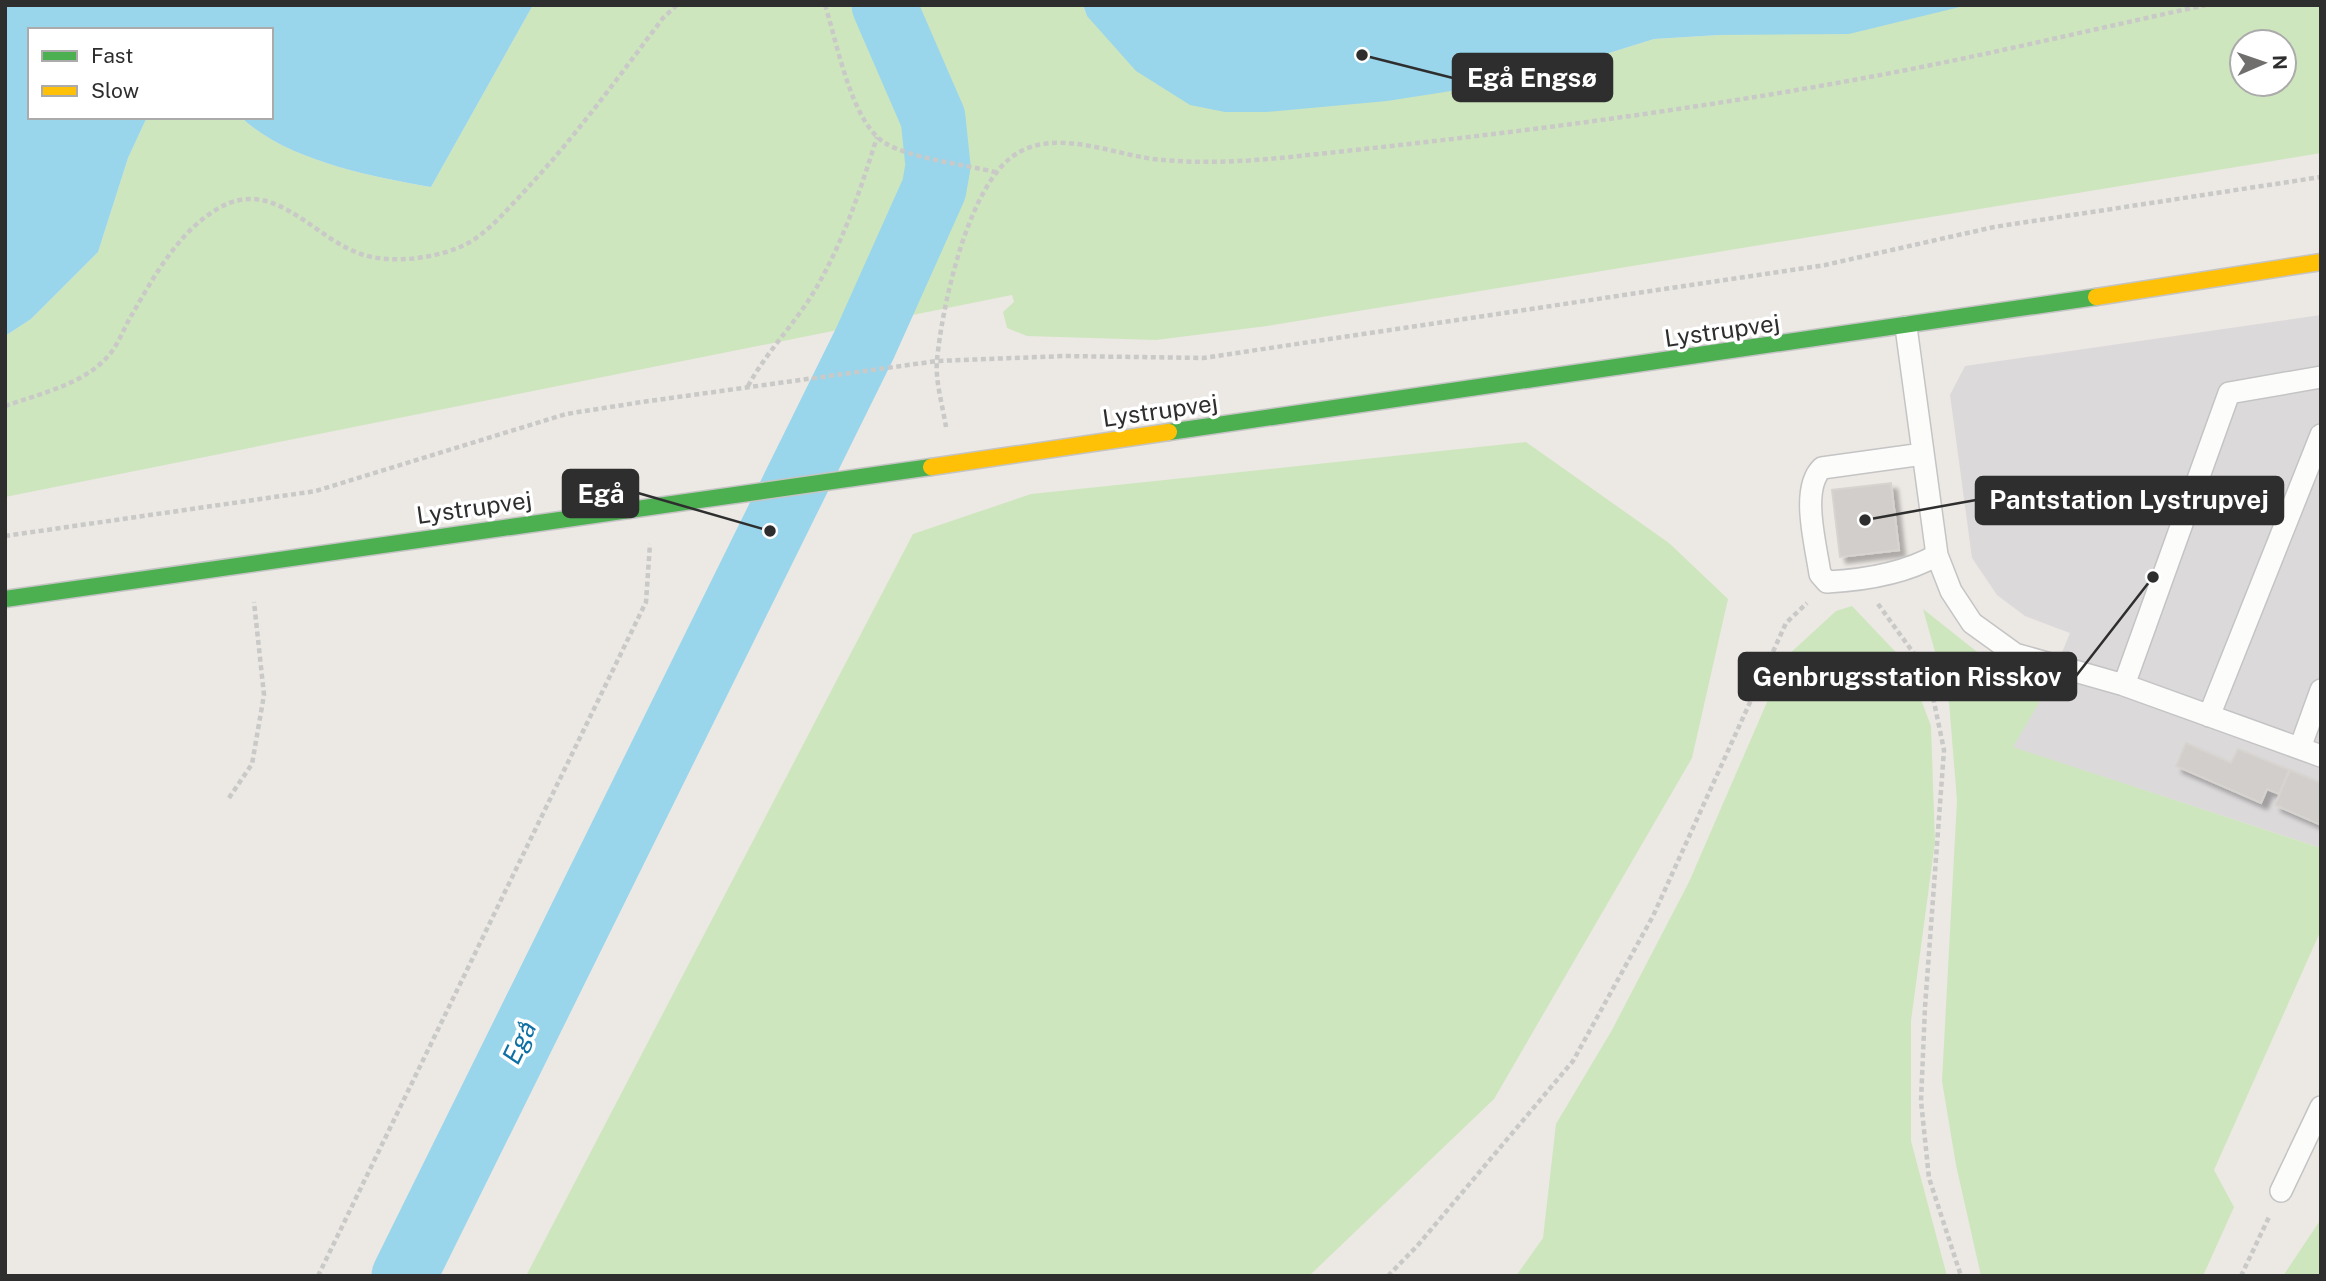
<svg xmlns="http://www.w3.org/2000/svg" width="2326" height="1281" viewBox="0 0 2326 1281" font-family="'Public Sans',sans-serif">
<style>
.industrial{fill:#dcd9db}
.green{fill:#cee6be;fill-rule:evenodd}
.water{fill:#99d6ec}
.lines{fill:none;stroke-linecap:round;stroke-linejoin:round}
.river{stroke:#99d6ec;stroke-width:65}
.building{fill:#d1cecb;stroke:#d7d4d0;stroke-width:2;filter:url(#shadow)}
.lane-casing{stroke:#c5c4c5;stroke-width:24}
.fast-casing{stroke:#c5c4c5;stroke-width:19}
.slow-casing{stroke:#c5c4c5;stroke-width:19}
.path{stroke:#c9c9c8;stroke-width:4.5;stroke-dasharray:5 3.5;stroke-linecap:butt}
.lane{stroke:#fcfcfb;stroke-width:21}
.fast{stroke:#4caf50;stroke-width:16}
.slow{stroke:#ffc107;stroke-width:16}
.labels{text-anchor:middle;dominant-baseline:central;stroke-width:7;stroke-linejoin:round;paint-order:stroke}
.street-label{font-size:24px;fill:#2e2e2e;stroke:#fff}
.water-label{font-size:26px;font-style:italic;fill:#0d6fa3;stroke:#fff}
.leader{fill:none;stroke:#2e2e2e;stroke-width:2.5}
.callout-dot{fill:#2e2e2e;stroke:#fff;stroke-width:2.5}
.callout{fill:#2e2e2e;stroke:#2e2e2e;stroke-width:2.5}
.callout-label{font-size:26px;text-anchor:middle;font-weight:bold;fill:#fff}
</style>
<defs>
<filter id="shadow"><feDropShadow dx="6" dy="6" stdDeviation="2" flood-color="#0004"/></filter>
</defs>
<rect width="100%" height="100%" fill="#ece8e4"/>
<path class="industrial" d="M2321,315V848L2012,747L2047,689L2070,633L2025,616L1997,595L1972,558L1950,395L1965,366Z"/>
<path class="green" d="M533,5H1083L1087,16L1522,80L1654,39L1719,35L1968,5H2321V153L1267,326L1156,340L1027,336L1007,328L1003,312L1014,302L1012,295L5,497V336L31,319L98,252L128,158L147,117H241C285,160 372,177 431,187ZM2242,42H2284V84H2242Z
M1526,442L1669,543L1728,599L1692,758L1494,1099L1309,1276H526L913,534L1031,494Z
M1852,606L1908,665L1931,726L1935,842L1911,1021V1141L1947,1276H1516L1543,1238L1556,1124L1612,1030L1689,882L1787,656L1836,611Z
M1923,609L1986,659L2047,689L2013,747L2321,848V930L2214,1170L2234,1207L2203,1276H1981L1956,1165L1942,1081L1957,800L1949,702Z
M2321,1219V1276H2283Z"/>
<path class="water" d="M5,5H533L431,187C372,177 285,160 241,117H271V30H30V117H147L128,158L98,252L31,319L5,336Z
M1083,5H1968L1849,34L1719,35L1654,39L1522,80L1387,101L1267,112H1225L1190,105L1136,71L1087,16Z"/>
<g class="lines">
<path class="river" d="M404,1276L865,343L934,189L938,166L933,118L884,5"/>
</g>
<path class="building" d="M1891,483L1899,550L1840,557L1832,490Z
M2186,743L2231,763L2238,749L2289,770L2279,794L2267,789L2261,803L2176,766Z
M2290,770L2321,783V825L2275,805Z"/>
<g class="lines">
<defs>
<path id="lane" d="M1906,327L1937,555L1951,591L1972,623L2015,654L2124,685L2321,756
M1923,454L1822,468C1800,489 1816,545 1820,574L1827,582C1865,580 1904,574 1937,555
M2124,685L2229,393L2321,377
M2209,716L2321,435
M2300,748L2321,690
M2281,1191L2321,1107"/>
<path id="fast" d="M1169,432L2096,297
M5,599L931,467"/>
<path id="slow" d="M2096,297L2321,262
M931,467L1169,432"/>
</defs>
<use href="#lane" class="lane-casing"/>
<use href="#fast" class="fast-casing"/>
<use href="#slow" class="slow-casing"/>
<path class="path" d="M825,5C837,42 851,122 885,143C909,158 966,165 995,172
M748,386C768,349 799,320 819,283C845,237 861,188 877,137
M5,406C39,394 85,384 109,355C118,345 123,330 130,318C152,280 178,231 219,208C274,176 313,238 361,254C390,264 432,259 460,247C484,237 503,214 520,196C573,140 617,79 663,18L677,5
M946,427C943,407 935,381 937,360C942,307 968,184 1016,154C1059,127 1118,157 1163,160C1208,164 1254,161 1299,156C1499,135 1699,110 1896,72C2000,52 2103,27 2206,5
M5,536L316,491L566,414L642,402L937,361L1065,356L1203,358L1825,265L1994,227L2321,177
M1878,604L1928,673L1944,750L1925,1007L1921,1101L1929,1178L1961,1276
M229,798L252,764L264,695L254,602
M318,1276L646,602L650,544
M1388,1276L1418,1245L1573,1061L1653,916L1786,623L1807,603
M2241,1276L2269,1217"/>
<use href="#lane" class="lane"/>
<use href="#fast" class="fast"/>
<use href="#slow" class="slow"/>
</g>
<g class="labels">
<g class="street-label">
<text transform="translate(1722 330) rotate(-8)">Lystrupvej</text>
<text transform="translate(1160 410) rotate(-8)">Lystrupvej</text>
<text transform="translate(474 507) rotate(-8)">Lystrupvej</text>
</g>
<g class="water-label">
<text transform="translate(519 1042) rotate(-64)">Egå</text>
</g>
</g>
<path class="leader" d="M1362 55L1453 78M770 531L638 493M1865 520L1976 500M2153 577L2076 676"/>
<g class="callout-dot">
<circle cx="1362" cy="55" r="7"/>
<circle cx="770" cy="531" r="7"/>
<circle cx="1865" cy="520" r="7"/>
<circle cx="2153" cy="577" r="7"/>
</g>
<g class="callout">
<rect x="1453" y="54" width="159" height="47" rx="7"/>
<rect x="563" y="470" width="75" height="47" rx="7"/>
<rect x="1976" y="477" width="307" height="47" rx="7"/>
<rect x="1739" y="653" width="337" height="47" rx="7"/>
</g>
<g class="callout-label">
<text x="1532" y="87">Egå Engsø</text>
<text x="601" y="503">Egå</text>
<text x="2129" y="509">Pantstation Lystrupvej</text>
<text x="1907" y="686">Genbrugsstation Risskov</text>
</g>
<rect width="2326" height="1281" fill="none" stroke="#2e2e2e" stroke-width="14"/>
<rect x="28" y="28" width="245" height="91" fill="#ffffff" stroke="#ababab" stroke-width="2"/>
<rect x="42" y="51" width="35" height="10" fill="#4caf50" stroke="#ababab" stroke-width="2"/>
<text x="91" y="63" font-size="21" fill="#2e2e2e">Fast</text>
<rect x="42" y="86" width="35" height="10" fill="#ffc107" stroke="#ababab" stroke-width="2"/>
<text x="91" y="98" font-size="21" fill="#2e2e2e">Slow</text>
<g transform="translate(2263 63) rotate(88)"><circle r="33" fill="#ffffff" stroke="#ababab" stroke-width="2"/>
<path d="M0-5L12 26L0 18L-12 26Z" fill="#706f6e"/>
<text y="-10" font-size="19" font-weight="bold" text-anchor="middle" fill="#2e2e2e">N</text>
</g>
</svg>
